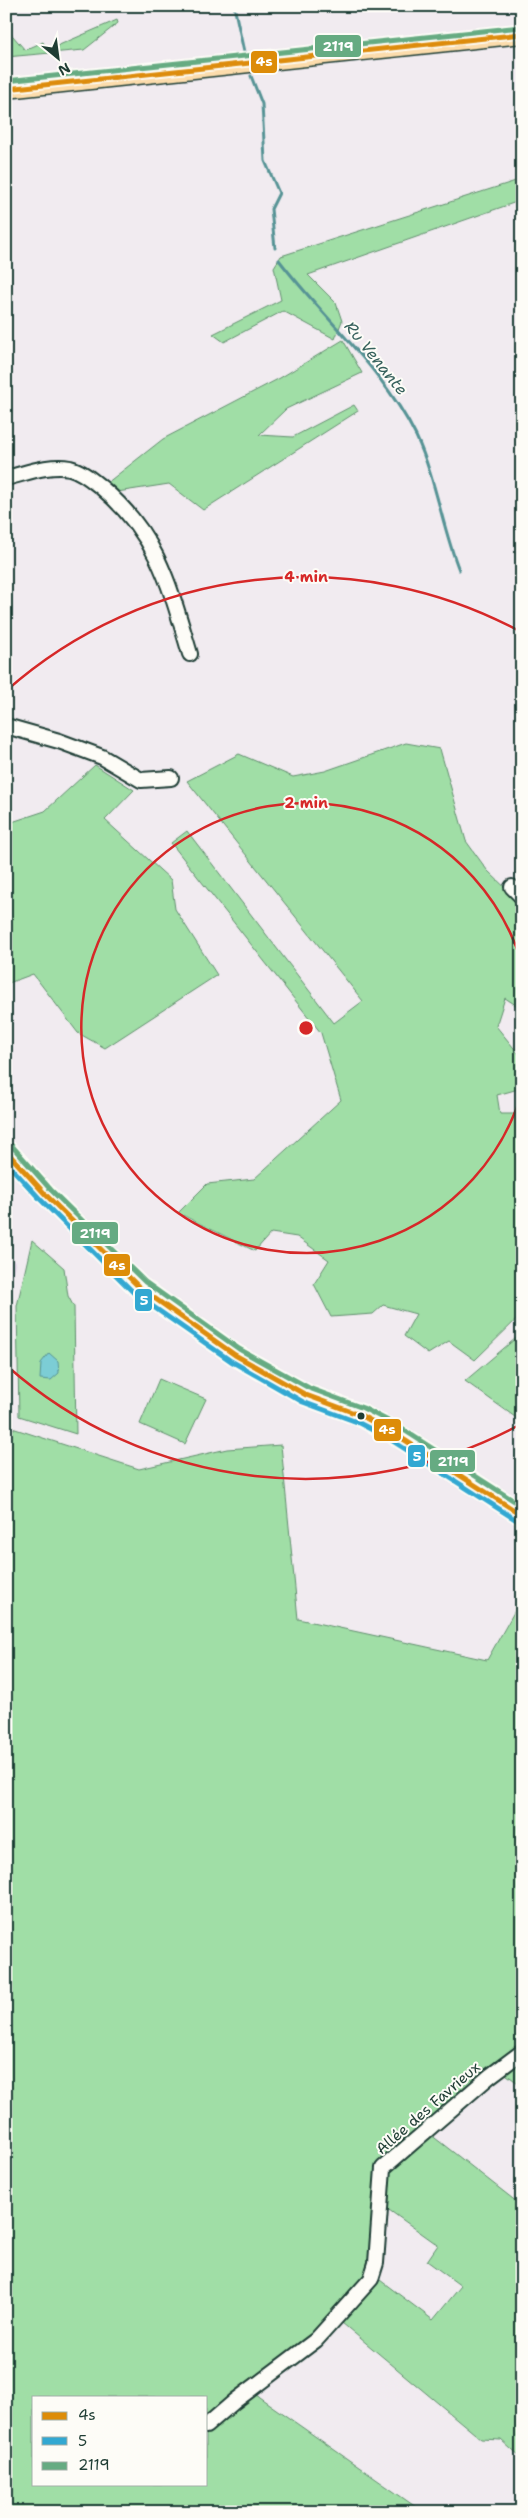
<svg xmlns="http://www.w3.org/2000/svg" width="528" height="2518" viewBox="0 0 528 2518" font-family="'Shantell Sans',sans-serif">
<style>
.built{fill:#e3d7e8}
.green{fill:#a0dea6;stroke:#608e6d;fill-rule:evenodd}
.water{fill:#7ccdd5;stroke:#579395}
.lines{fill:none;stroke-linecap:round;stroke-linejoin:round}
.stream{stroke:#579395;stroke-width:3}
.minor-casing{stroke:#1f3d34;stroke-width:18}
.major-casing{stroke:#1f3d34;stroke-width:21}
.minor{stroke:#fdfcf7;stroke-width:14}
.major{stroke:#fcdcac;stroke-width:18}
.bus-1-casing{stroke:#fdfcf7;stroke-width:9}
.bus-2-casing{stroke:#fdfcf7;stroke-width:9}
.bus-3-casing{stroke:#fdfcf7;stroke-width:9}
.bus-1{stroke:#dd8c08;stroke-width:5}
.bus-2{stroke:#32a8d2;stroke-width:5}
.bus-3{stroke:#66ab82;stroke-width:5}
.ring{fill:none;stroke:#d62828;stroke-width:2.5}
.bus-dot{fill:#1f3d34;stroke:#fdfcf7;stroke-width:2}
.labels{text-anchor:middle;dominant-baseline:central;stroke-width:4;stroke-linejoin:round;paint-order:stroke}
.street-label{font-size:15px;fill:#1f3d34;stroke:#fdfcf7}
.water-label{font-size:16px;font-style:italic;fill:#36615c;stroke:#fdfcf7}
.centre{fill:#d62828;stroke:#fdfcf7;stroke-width:2.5}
.ring-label{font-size:15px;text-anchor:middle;font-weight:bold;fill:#d62828;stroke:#fdfcf7;stroke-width:4;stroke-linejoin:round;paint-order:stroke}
.line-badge{stroke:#fdfcf7;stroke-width:2}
.badge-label{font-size:14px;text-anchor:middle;font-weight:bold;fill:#fff}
</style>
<rect width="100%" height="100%" fill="#f1ebf0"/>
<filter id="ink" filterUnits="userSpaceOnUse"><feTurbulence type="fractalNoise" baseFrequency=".02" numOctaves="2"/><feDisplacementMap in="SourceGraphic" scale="10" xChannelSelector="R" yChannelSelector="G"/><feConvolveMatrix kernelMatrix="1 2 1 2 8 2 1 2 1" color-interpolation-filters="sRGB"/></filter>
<g filter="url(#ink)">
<path class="built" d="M6,1256L16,1262L10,1282L12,1353L6,1350Z"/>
<path class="green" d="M117,20L118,23L84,50L6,57V28L25,50L43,42L47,49H50Z
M522,179V200L308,275L336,303L342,321L335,339L283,311L224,342L213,334L281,300L274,267L281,256Z
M343,340L362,373L286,409L259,435L293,437L354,405L358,411L203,510L169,484L117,492L107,483L163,439L280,378Z
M406,743L440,749L466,841L487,870L522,904V1009L505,998L496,1026L522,1058V1088L497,1095L500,1114H522V1314L475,1360L449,1341L428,1354L404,1336L416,1314L383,1305L373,1314L331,1317L314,1284L329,1260L297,1237L271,1233L255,1251L178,1213L207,1184L254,1179L341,1100L321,1033L171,843L187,831L334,1023L363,1001L187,781L239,754L293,777L325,771Z
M95,765L134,790L105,820L171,880L175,909L217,975L105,1048L78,1033L33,974L6,984V850L8,848L6,846V820L9,823L45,811Z
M32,1240L64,1268L68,1296L74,1307L76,1434L19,1416L17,1306Z
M522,1333V1422L465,1381Z
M159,1379L206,1399L185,1444L140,1424Z
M6,1426L139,1469L227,1449L281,1445L298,1619L487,1660L522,1598V2086L499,2069L426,2131L522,2206V2459L501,2440L481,2439L336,2318L249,2390L423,2512H6ZM382,2205L438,2245L427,2261L461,2286L433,2320L372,2274ZM34,2397H206V2484H34Z"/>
<path class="water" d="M49,1353L58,1361L59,1373L51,1380L40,1379L41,1363Z"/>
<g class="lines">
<path class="stream" d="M234,6L244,52
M251,76L262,104L265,161L279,193L271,209L275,248
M279,260C324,319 384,370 416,436C436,479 442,527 459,570"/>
<defs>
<path id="minor" d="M6,478C27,473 49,464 70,468C82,471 93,481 102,488C158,535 170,587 190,654
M6,726L59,741L102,757L141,780L171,778
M512,887L522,897
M6,1151L46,1195L140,1288L235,1355L306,1395L360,1415L392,1432L522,1515
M206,2426L235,2401L316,2340L371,2279L376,2263L383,2168L490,2076L522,2052"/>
<path id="major" d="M6,89L522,34"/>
</defs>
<use href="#minor" class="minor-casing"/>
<use href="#major" class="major-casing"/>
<use href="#minor" class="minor"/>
<use href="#major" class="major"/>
<defs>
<path id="bus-1" d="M6,89L522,34
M6,1151L46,1195L140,1288L235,1355L306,1395L360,1415L392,1432L522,1515"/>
<path id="bus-2" d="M6,1162L41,1200L135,1294L231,1361L303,1402L357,1422L388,1438L518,1521"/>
<path id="bus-3" d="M6,81L521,27
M12,1146L51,1190L145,1282L239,1349L309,1388L363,1408L396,1425L522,1506"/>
</defs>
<use href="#bus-1" class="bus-1-casing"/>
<use href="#bus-2" class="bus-2-casing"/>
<use href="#bus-3" class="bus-3-casing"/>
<use href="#bus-1" class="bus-1"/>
<use href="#bus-2" class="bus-2"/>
<use href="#bus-3" class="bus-3"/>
</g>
</g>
<g class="ring">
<path d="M522 1092A225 225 0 1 1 522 964"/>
<path d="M521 1424A451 451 0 0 1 7 1366M7 690A451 451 0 0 1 521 632"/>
</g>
<circle class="bus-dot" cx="361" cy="1416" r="4.5"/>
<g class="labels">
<g class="street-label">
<text transform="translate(428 2108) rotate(-41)">Allée des Favrieux</text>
</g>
<g class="water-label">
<text transform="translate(376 358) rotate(51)">Ru Venante</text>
</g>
</g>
<circle cx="306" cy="1028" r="8" class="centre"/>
<g class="ring-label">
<text x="306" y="582">4 min</text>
<text x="306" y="808">2 min</text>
</g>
<g class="line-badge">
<rect x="314" y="34" width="48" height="24" rx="5" fill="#66ab82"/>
<rect x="250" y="50" width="28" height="24" rx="5" fill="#dd8c08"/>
<rect x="71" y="1221" width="48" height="24" rx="5" fill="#66ab82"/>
<rect x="103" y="1253" width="28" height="24" rx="5" fill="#dd8c08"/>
<rect x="134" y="1288" width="19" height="24" rx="5" fill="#32a8d2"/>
<rect x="373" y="1418" width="29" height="24" rx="5" fill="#dd8c08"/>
<rect x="407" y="1444" width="19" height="24" rx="5" fill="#32a8d2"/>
<rect x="429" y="1449" width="47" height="24" rx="5" fill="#66ab82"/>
</g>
<g class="badge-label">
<text x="338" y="51">2119</text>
<text x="264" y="66">4s</text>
<text x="95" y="1238">2119</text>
<text x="117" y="1270">4s</text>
<text x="144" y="1305">5</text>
<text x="387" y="1434">4s</text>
<text x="417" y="1461">5</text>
<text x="453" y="1466">2119</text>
</g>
<rect width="528" height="2518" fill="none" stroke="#fdfcf7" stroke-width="25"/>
<rect x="12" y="12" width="503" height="2493" fill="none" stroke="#1f3d34" stroke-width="2" filter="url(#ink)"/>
<rect x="32" y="2396" width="175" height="90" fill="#fdfcf7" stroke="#a4b0a9"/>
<rect x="42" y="2412" width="25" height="8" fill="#dd8c08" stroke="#a4b0a9"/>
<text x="78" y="2420" font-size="15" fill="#1f3d34">4s</text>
<rect x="42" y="2437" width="25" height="8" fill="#32a8d2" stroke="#a4b0a9"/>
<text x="78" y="2446" font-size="15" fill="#1f3d34">5</text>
<rect x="42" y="2462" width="25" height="8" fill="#66ab82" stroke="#a4b0a9"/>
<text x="78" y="2470" font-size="15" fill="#1f3d34">2119</text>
<g transform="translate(58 58) rotate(151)" stroke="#fdfcf7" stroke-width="4" paint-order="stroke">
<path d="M0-4L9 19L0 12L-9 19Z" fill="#1f3d34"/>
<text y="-8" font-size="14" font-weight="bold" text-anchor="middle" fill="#1f3d34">N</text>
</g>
</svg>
